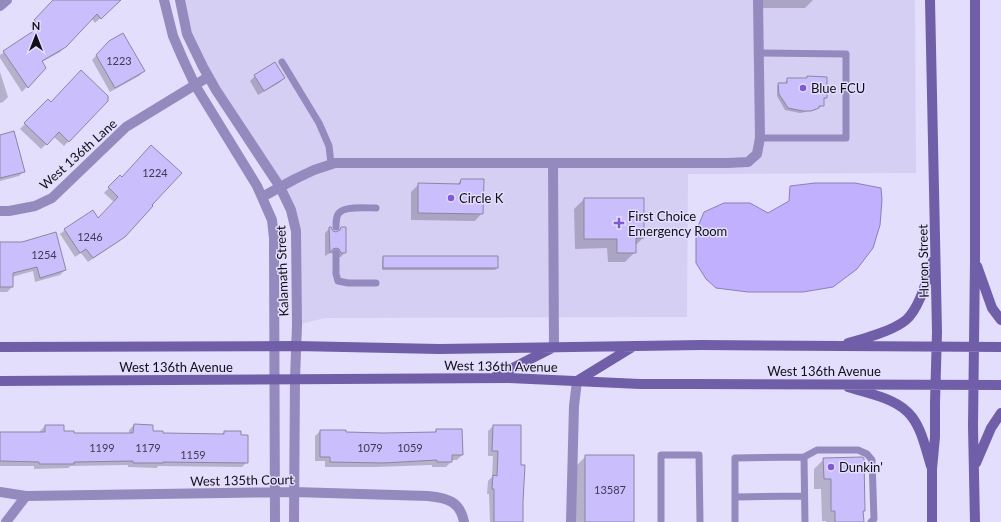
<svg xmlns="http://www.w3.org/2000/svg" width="1001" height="522" viewBox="0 0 1001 522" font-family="Lato,sans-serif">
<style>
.built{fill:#d6cff4}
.water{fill:#c1b0fe;stroke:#8c7fb9}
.shadow{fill:#0003}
.building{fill:#cbbefd;stroke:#8c86a2}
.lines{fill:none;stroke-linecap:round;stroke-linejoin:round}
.service{stroke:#958abe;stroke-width:7}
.minor{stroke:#958abe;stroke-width:10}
.secondary{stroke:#715ea9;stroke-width:10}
.poi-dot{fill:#7f5ad4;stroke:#e4defd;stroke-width:1.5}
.labels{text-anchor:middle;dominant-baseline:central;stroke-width:3;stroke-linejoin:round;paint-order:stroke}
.number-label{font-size:11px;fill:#3f3a51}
.poi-label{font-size:13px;fill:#100e18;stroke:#e4defd;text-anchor:start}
.street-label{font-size:13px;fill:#100e18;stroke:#e4defd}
</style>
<rect width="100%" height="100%" fill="#e4defd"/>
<path class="built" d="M180,0H915L916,173L688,174L687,317L325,318L297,325L296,231L280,187L203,67Z"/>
<path class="water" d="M815,183H855L881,188L882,200L880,225L873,248L857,269L833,287L803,292H748L716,288L706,279L696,263V231L704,212L724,203H750L768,213L789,201L790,186Z"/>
<path class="shadow" d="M54,0H120L95,23L91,18L60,52L42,62L45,67L22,92L0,58V55L35,31L30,26Z
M762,0H813L805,8H762Z
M110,41L144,71L139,76L110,92L92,60Z
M275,64L284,78L279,83L258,95L250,81L255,76Z
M0,72L8,97L3,102L0,103Z
M81,72L109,98L64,146L54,137L41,149L20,129L48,100L51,104Z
M807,77L826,97L823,100V105L815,110L800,113L785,110L777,96V86L779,84H785L786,81L788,79H805Z
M0,136L24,171L19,176L0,181Z
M120,176L152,207L118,242L88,262L81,253L75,257L60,234L65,230L98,220L114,202L104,193Z
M461,180L482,213L475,221L411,220V192L419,184L457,185Z
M584,199L643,238L635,246V252L625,262H608L607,248L575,249L574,209Z
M330,228L333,232L336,233L341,228L345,252L341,257H336L334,254L330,253L325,256V233Z
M56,234L65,270L60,275L35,282L33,271L12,277V287L7,292H0V243H22Z
M384,257L497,268L495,270H382V259Z
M134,425L162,434L221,435L224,432H240L247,462L242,467L158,466L157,468L128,467V465L71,466L68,468L34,469V466H0V433H40V431L45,426L73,434H129V430Z
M493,426L521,522H490L489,494H487L488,481L492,477L493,456H488V431Z
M436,430L462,455L457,460H451V462L446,467H432V465L377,467H325V461H315V436L320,431L383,434L434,433Z
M586,456L633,522H576V466Z
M824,459L864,510L862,512L863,522H826V521H822L821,489H814V469Z"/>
<path class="building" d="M53,0H121L101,19L97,14L66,47L42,61L46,68L28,88L3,51L41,26L34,20Z
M123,33L145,71L115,88L96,55L109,41Z
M275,62L285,78L264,91L254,75Z
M81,70L108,96V101L69,142L59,132L47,145L24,123L48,99L51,102Z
M807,76L827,77V98H824V106H819V108L811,111H803L788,108L779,94L778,83H787V78H807Z
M14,131L25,172L0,178V135Z
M151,145L182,173L152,205L153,206L125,237L93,258L86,249L80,253L64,229L93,210L98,218L118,197L108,187L120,175L122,177Z
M461,179H484L483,214L418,213V183L460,184Z
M584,198H644V238H636V253H617V239H584Z
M329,227H331L333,231L336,232L340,230L341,227H346V253H341L339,249L336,248L333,249L330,253Z
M56,232L66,270L40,278L37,267L13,273V287H0V242H22Z
M383,256H498V268H383Z
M134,424L153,425V431H163V433L224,434V431H241V435H248V463L163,462V463H133V461L74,462V464H39V462L0,461V432H45V425H64V431H74V433H133Z
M493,425H521V465H525L523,502V522H494V489H492L493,475L497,476L498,451H492Z
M436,429H462L463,455H452V462H437V460L383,463L330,462V457H320V430H346V432L383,433L436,432Z
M585,455H634V522H585Z
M862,457L864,458L865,511H863L864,522H835V511H831V479H824L823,458Z"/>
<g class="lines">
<path class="service" d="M759,53L846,54V138H760
M282,62L319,123L329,146L331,164
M336,227C336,222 336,215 340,212C346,206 368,208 376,208
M336,253V274L338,281L348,283H376
M804,457L817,450H858L867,454L872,460L874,519L871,522
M735,497L804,496
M661,522V455H699L700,522
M735,522V458L804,457L805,522"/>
<path class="minor" d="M164,0L173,36L182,57L195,85L257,186L272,220L274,238L275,522
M180,0L187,34L203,67L216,90L280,187L291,210L296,231L297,325L295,379L294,522
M0,6L7,0
M553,164L554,347
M262,197L295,179L314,170L335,163H728L748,162L757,154L760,138L758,0
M0,211H9L35,206L52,198L126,127L208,77
M0,492L26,496L294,492L428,496C447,498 460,501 464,522
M6,522L26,496
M571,522L574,406L577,381"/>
<path class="secondary" d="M930,0L937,332L935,403V437L932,469V522
M977,266L992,308L1001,320
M848,343C864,339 894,330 906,320C920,308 927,278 933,261
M0,347L296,346L439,349L701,345L1001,347
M495,377L552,348
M0,381L509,378L640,384H692L1001,385
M577,381L634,346
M848,387C869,394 898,398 912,417C922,430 926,450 931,466
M976,463L991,428L1001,413
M975,522L973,426L975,260V0"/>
</g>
<g class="poi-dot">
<circle cx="803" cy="88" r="4"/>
<circle cx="451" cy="198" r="4"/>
<path d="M617 217h4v4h4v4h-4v4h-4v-4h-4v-4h4z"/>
<circle cx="831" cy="467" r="4"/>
</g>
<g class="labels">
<g class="number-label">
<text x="119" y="60">1223</text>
<text x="155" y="172">1224</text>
<text x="90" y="236">1246</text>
<text x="44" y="254">1254</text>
<text x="102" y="447">1199</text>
<text x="148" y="447">1179</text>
<text x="370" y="447">1079</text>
<text x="410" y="447">1059</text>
<text x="193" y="454">1159</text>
<text x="610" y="489">13587</text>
</g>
<g class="poi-label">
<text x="811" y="88">Blue FCU</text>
<text x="459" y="198">Circle K</text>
<text x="628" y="216">First Choice<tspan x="628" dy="15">Emergency Room</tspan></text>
<text x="839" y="467">Dunkin'</text>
</g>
<g class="street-label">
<text transform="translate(78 154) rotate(-42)">West 136th Lane</text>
<text transform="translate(923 261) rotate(-91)">Huron Street</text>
<text transform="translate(282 271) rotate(-92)">Kalamath Street</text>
<text transform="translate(501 366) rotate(1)">West 136th Avenue</text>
<text x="176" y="367">West 136th Avenue</text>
<text x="824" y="371">West 136th Avenue</text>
<text transform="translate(242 480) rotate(-1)">West 135th Court</text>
</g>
</g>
<g transform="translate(36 36)" stroke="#e4defd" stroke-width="3" paint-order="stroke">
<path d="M0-3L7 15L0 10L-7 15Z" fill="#100e18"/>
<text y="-6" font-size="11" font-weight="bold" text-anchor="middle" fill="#100e18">N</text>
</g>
</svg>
